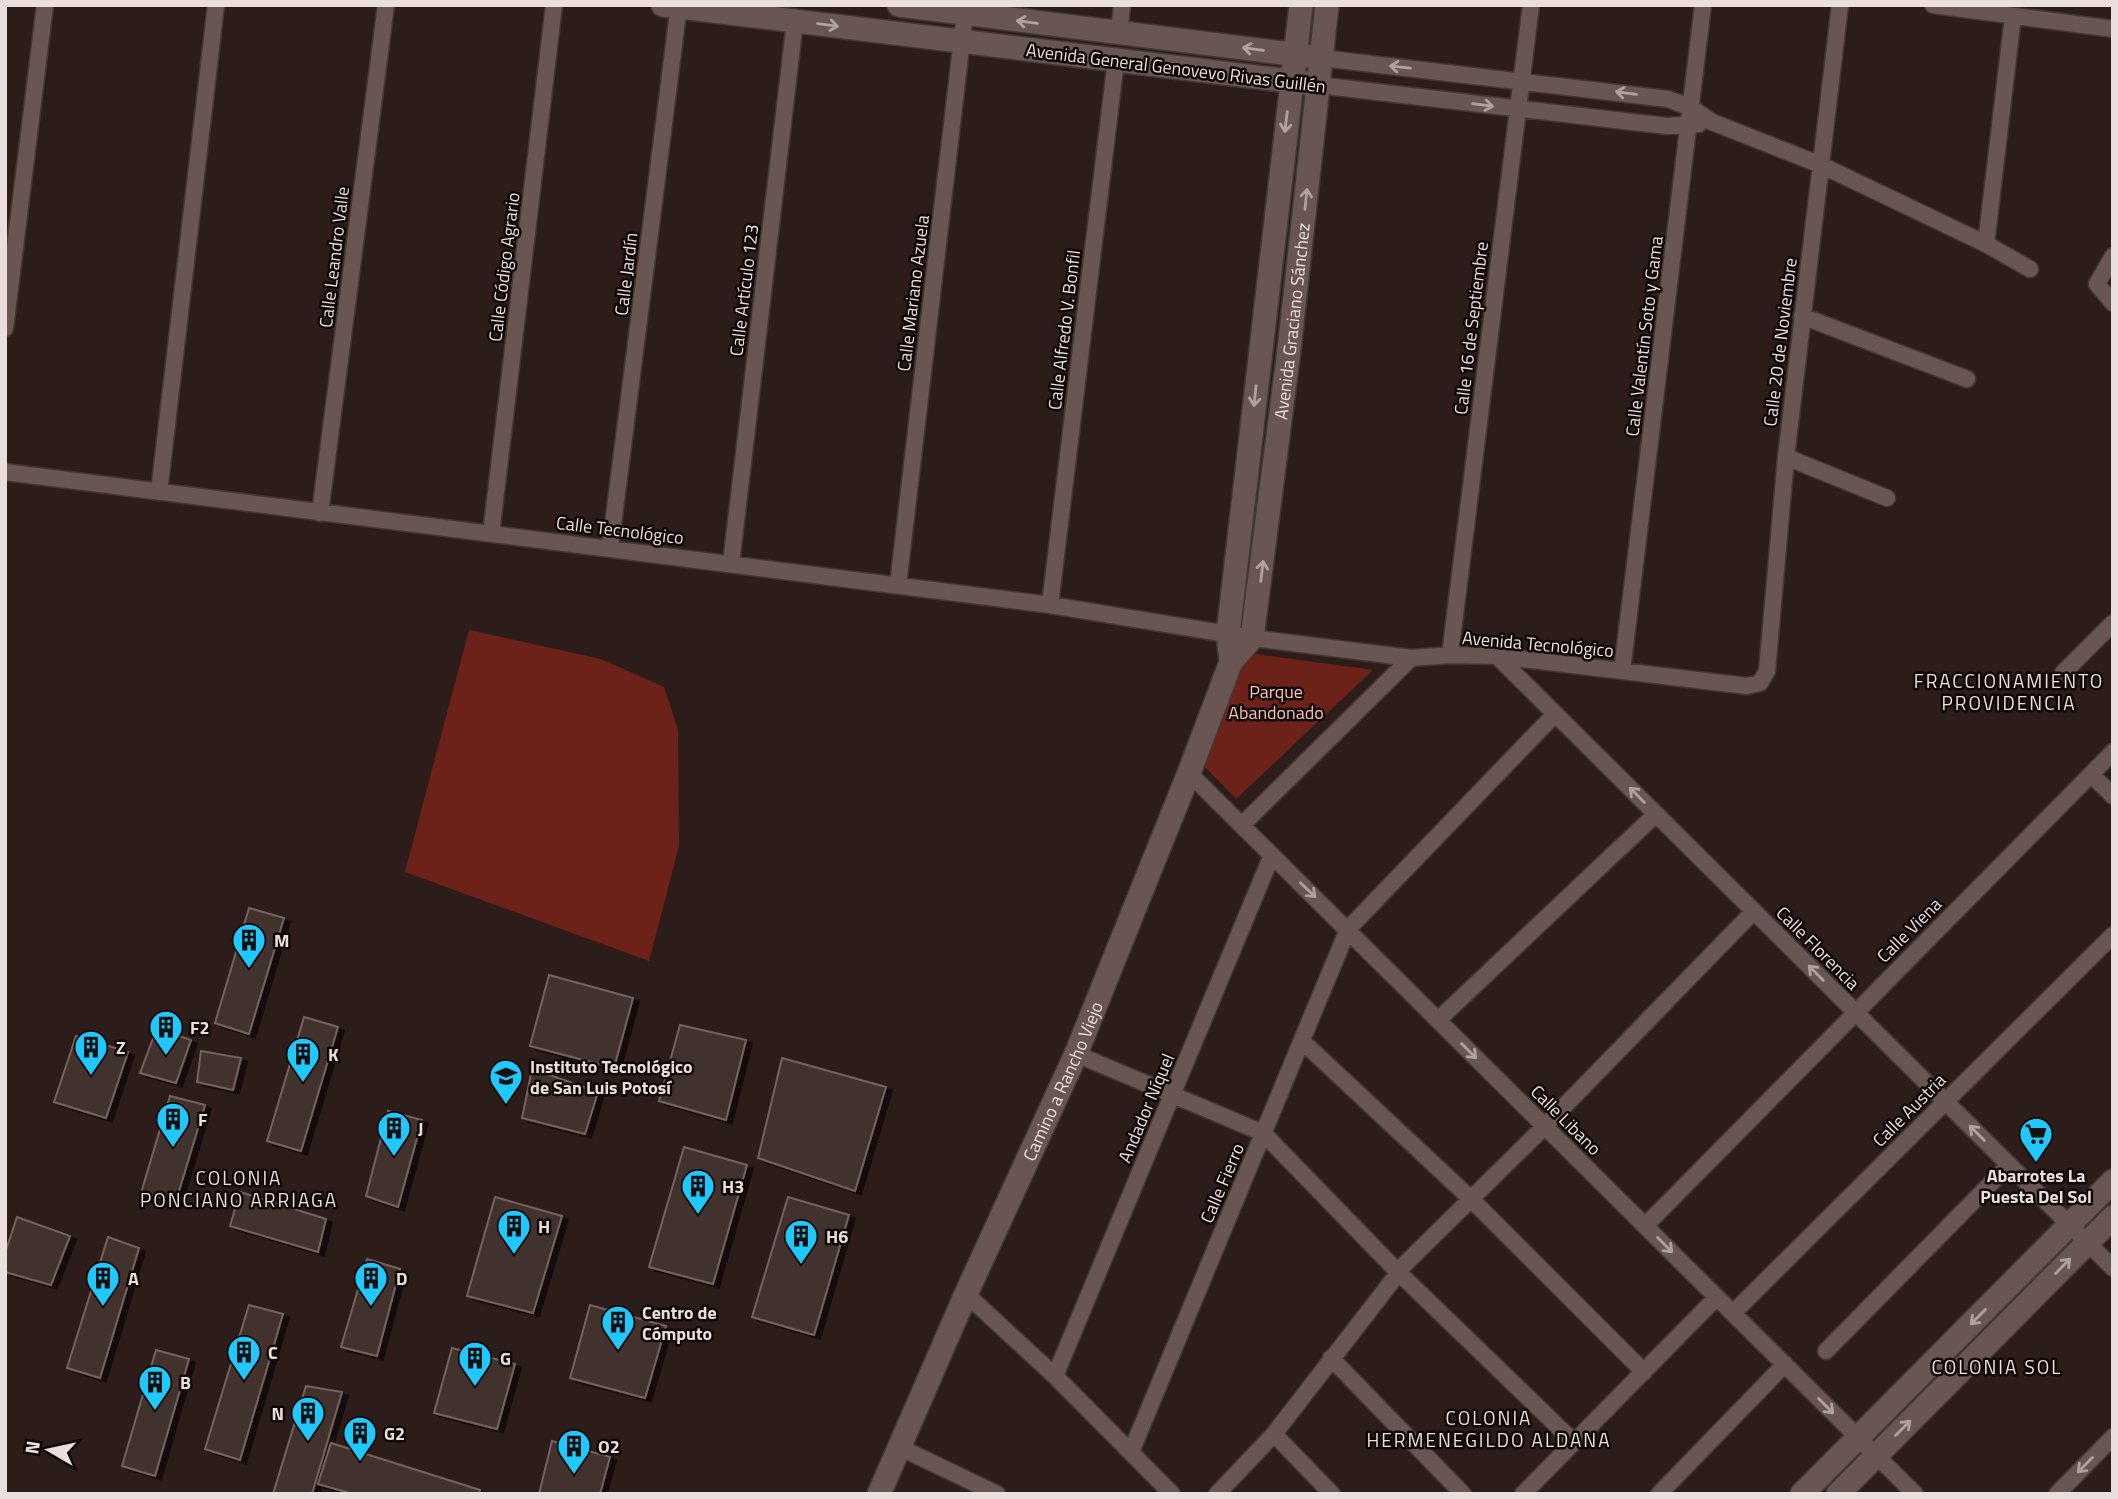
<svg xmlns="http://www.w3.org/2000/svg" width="2118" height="1499" viewBox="0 0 2118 1499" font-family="'Titillium Web',sans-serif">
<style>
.green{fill:#6d2219}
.building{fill:#42312e;stroke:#75625e;stroke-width:2;filter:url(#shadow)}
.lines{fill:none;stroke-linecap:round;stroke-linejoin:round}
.street-casing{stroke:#433735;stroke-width:19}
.secondary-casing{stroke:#433735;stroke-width:26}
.street{stroke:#695653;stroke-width:16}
.secondary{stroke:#695653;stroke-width:23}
.oneway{stroke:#b0a19f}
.labels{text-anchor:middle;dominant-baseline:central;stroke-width:5;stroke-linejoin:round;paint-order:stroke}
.street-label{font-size:18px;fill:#ebdfdd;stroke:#100908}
.park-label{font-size:18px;fill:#f5c1b8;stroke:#100908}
.poi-label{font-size:18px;font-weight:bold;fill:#ebdfdd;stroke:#100908;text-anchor:start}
.neighbourhood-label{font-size:19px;letter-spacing:2px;fill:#ebdfdd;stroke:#100908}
</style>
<defs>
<filter id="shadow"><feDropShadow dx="6" dy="3.5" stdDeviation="0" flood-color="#0009"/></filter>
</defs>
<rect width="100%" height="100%" fill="#2d1d1a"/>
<path class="green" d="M469,630L601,659L664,687L678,730L679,846L649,961L405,872Z
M1249,653L1373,670L1236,799L1202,764Z"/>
<path class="building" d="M249,908L284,918L249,1034L215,1023Z
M549,975L633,998L614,1068L530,1046Z
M304,1017L338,1027L301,1151L267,1141Z
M680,1025L746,1040L726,1120L659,1101Z
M157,1028L191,1040L176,1083L140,1073Z
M76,1036L128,1052L106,1118L54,1102Z
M201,1051L241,1058L233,1090L197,1082Z
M782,1058L886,1087L855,1191L758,1158Z
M532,1069L598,1092L585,1134L522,1118Z
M170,1096L205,1105L176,1201L141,1193Z
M388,1111L422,1120L398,1207L366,1196Z
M684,1147L747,1165L713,1284L649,1267Z
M240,1192L326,1219L318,1252L230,1226Z
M495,1197L562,1216L533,1313L467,1296Z
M788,1197L849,1215L814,1335L752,1317Z
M17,1217L70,1236L51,1285L5,1272V1253Z
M108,1237L139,1248L100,1378L67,1368Z
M367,1259L400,1269L377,1356L341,1347Z
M249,1305L283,1314L240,1460L205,1449Z
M590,1305L666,1326L645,1398L570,1378Z
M452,1348L515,1364L497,1429L434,1413Z
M156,1350L189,1359L155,1476L122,1466Z
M306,1386L342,1392L312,1494H273Z
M552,1441L610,1457L600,1494H539Z
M331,1443L480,1490L479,1494H353L318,1484Z"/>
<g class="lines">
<defs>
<path id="street" d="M1933,5L2113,29
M1119,33L1122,5
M1321,58L1668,99L1692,108L1712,122L1821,165L1986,244L2030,269
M1318,85L1667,126L1699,124
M1986,244L2013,16
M2113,256L2097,284L2113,303
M1802,316L1967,379
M5,328L45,5
M1786,457L1887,498
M5,472L1050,605L1252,638L1411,658L1450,655L1497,656L1747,686L1760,683L1767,671L1786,457L1840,5
M159,492L216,5
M320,513L386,5
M491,534L554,5
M610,548L679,5
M731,564L795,21
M898,585L966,5
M1050,605L1116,60
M1450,655L1531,5
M1497,656L2113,1268
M1622,671L1703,5
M2063,673L2113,623
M1189,773L1915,1494
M2091,774L2113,796
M1242,825L1411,658
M1438,1020L1656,814
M1302,1041L1471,1199L1644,1372
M1076,1054L1263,1133L1398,1272L1574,1442
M1645,1226L2113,752
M966,1294L1055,1376L1172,1494
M1733,1313L2113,935
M1826,1351L2009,1165
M1331,1358L1463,1494
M1055,1376L1272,855
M1274,1434L1332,1494
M899,1447L997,1494
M1131,1452L1348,929L1555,714
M1217,1494L1274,1434L1406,1263L1545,1126L1754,911
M1523,1494L1717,1297
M1659,1494L1785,1364
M2057,1494L2113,1437"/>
<g id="secondary">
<path d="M663,5L1306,83"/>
<path d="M899,5L1307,56"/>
<path d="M1231,662L1228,634L1301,5"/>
<path id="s1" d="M879,1494L966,1294L1076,1054L1189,773L1231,662L1252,638L1289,350L1327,5"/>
<path d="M1802,1494L2113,1181"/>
<path d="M1838,1494L2113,1217"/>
</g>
</defs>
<use href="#street" class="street-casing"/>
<use href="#secondary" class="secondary-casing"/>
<use href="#street" class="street"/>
<use href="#secondary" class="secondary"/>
</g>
<defs><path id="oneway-shaft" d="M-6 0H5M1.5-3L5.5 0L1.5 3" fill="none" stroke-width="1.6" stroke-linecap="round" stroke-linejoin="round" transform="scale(1.75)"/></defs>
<g class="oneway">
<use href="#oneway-shaft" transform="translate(1027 22) rotate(-173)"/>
<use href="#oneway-shaft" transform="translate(828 25) rotate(7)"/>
<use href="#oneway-shaft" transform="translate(1253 49) rotate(-173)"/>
<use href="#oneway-shaft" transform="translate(1400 67) rotate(-174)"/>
<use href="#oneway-shaft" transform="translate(1626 93) rotate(-173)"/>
<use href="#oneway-shaft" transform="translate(1483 105) rotate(7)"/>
<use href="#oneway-shaft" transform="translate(1286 122) rotate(97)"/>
<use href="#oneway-shaft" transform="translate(1306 199) rotate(-84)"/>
<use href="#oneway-shaft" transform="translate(1255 396) rotate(96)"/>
<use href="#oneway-shaft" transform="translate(1262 571) rotate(-83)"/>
<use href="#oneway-shaft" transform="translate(1637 795) rotate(-135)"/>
<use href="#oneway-shaft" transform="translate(1308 890) rotate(44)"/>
<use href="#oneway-shaft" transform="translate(1816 973) rotate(-135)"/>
<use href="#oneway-shaft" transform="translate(1469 1051) rotate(45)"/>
<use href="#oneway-shaft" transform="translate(1977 1133) rotate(-135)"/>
<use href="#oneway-shaft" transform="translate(1665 1245) rotate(45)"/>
<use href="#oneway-shaft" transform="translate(2063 1266) rotate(-45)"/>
<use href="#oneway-shaft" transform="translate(1978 1317) rotate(135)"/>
<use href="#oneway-shaft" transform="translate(1826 1406) rotate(45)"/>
<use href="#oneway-shaft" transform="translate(1903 1428) rotate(-45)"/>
<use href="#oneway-shaft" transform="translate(2085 1465) rotate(135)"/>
</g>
<defs>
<symbol id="building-pin" viewBox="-11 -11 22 30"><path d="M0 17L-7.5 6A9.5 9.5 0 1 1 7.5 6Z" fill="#20c9fd" stroke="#100908"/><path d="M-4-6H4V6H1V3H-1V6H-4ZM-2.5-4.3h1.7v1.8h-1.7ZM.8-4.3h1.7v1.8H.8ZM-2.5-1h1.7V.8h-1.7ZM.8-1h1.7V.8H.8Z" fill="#111"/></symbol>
<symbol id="university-pin" viewBox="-11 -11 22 30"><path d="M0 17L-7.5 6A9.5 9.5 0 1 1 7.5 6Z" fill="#20c9fd" stroke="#100908"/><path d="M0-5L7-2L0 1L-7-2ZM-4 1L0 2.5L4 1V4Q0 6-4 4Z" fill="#111"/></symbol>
<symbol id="supermarket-pin" viewBox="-11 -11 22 30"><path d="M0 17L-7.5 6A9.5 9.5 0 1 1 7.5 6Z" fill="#20c9fd" stroke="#100908"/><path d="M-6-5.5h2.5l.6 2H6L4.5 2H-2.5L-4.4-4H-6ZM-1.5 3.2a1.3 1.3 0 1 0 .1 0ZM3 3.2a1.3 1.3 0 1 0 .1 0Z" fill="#111"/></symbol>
</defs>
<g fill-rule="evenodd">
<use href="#building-pin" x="230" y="921" width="38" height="52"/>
<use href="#building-pin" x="147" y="1008" width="38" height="52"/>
<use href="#building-pin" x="72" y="1028" width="38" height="52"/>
<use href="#building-pin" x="284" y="1035" width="38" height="52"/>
<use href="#university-pin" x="487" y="1057" width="38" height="52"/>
<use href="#building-pin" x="154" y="1100" width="38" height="52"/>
<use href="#building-pin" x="375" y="1109" width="38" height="52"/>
<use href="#supermarket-pin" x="2017" y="1115" width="38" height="52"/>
<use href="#building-pin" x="679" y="1167" width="38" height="52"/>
<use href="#building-pin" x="495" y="1207" width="38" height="52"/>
<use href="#building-pin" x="782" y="1217" width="38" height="52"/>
<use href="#building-pin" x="84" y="1259" width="38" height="52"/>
<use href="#building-pin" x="352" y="1259" width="38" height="52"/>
<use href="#building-pin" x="599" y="1303" width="38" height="52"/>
<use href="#building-pin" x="225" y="1333" width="38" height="52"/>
<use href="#building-pin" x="456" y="1339" width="38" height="52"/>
<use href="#building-pin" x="136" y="1363" width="38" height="52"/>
<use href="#building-pin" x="289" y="1394" width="38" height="52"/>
<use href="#building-pin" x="341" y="1414" width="38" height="52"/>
<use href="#building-pin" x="555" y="1427" width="38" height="52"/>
</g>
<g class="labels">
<g class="street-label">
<text transform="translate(1176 68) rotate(7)">Avenida General Genovevo Rivas Guillén</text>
<text transform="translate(334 257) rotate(-83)">Calle Leandro Valle</text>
<text transform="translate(504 267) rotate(-83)">Calle Código Agrario</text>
<text transform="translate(626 274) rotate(-83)">Calle Jardín</text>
<text transform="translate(744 290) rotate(-83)">Calle Artículo 123</text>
<text transform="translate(913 293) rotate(-83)">Calle Mariano Azuela</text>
<text stroke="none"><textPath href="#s1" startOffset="1255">Avenida Graciano Sánchez</textPath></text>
<text transform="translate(1471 328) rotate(-83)">Calle 16 de Septiembre</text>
<text transform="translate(1064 330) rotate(-83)">Calle Alfredo V. Bonfil</text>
<text transform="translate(1644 336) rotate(-83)">Calle Valentín Soto y Gama</text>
<text transform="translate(1780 342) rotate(-83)">Calle 20 de Noviembre</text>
<text transform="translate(620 530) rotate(7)">Calle Tecnológico</text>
<text transform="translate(1538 644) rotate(5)">Avenida Tecnológico</text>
<text transform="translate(1909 930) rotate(-45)">Calle Viena</text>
<text transform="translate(1818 948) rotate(45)">Calle Florencia</text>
<text stroke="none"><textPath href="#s1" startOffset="452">Camino a Rancho Viejo</textPath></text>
<text transform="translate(1146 1108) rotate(-67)">Andador Níquel</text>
<text transform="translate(1909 1110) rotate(-45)">Calle Austria</text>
<text transform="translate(1566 1120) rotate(45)">Calle Libano</text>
<text transform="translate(1222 1183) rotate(-67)">Calle Fierro</text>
</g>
<g class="park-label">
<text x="1276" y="691">Parque<tspan x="1276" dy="21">Abandonado</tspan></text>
</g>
<g class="poi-label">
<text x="274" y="940">M</text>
<text x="190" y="1027">F2</text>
<text x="116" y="1047">Z</text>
<text x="328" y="1054">K</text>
<text x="530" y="1066">Instituto Tecnológico<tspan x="530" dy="21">de San Luis Potosí</tspan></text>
<text x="198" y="1119">F</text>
<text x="418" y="1128">J</text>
<text x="2036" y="1175" text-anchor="middle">Abarrotes La<tspan x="2036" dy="21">Puesta Del Sol</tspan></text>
<text x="722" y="1186">H3</text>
<text x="538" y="1226">H</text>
<text x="826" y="1236">H6</text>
<text x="128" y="1278">A</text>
<text x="396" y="1278">D</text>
<text x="642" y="1312">Centro de<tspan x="642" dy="21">Cómputo</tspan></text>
<text x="268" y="1352">C</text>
<text x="500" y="1358">G</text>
<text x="180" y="1382">B</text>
<text x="284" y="1413" text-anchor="end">N</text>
<text x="384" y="1433">G2</text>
<text x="598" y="1446">O2</text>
</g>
<g class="neighbourhood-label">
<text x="2009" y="680">FRACCIONAMIENTO<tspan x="2009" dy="22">PROVIDENCIA</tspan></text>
<text x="239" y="1177">COLONIA<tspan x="239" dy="22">PONCIANO ARRIAGA</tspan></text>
<text x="1997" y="1366">COLONIA SOL</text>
<text x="1489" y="1417">COLONIA<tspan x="1489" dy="22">HERMENEGILDO ALDANA</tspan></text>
</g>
</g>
<rect width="2118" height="1499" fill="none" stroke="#ebdfdd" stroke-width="14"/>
<g transform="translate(49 1450) rotate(279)" stroke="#100908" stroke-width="5" paint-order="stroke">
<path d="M0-5L12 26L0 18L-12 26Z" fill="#ebdfdd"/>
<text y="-10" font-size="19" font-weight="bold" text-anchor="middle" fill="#ebdfdd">N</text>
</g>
</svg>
